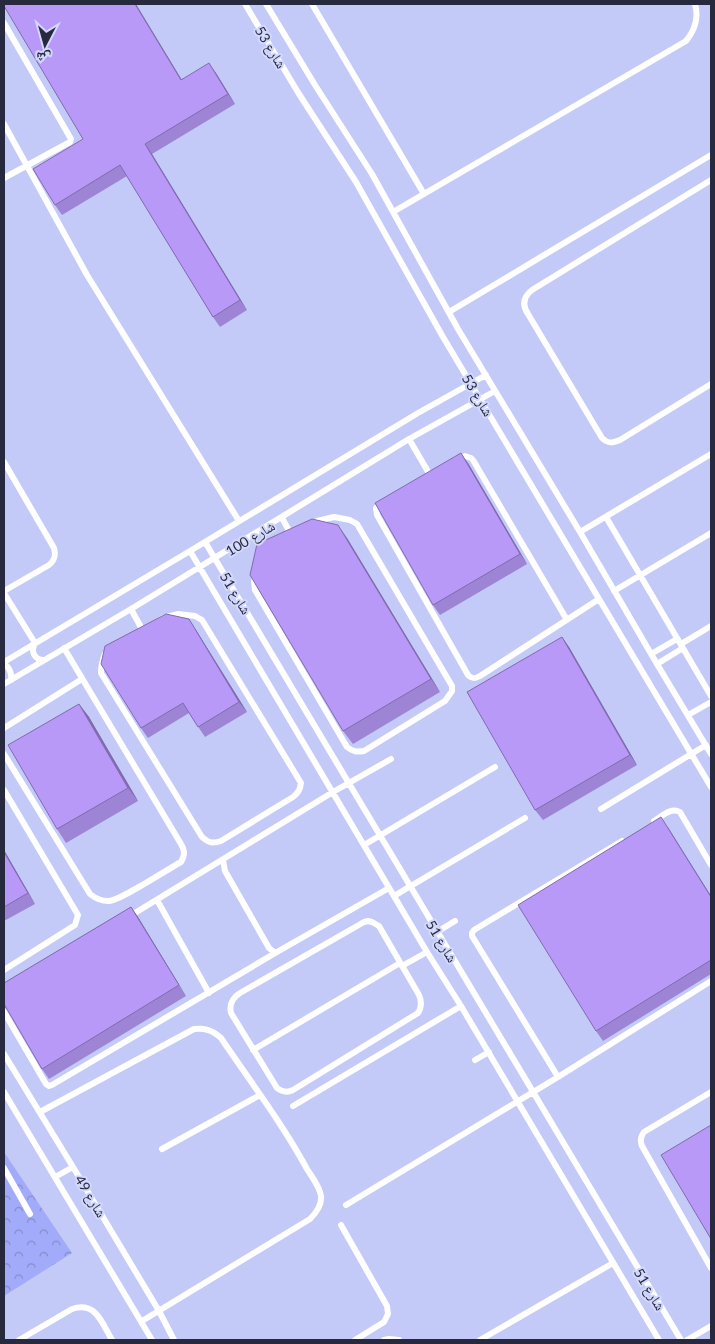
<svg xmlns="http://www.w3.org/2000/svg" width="715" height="1344" viewBox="0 0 715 1344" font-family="Lato,'Noto Naskh Arabic',sans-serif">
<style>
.park{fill:url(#park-crowns)}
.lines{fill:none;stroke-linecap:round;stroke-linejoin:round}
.service{stroke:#fff;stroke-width:6}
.wall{fill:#9e84d5}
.shaded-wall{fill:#816bae}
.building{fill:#b899f8;stroke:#816bae}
.labels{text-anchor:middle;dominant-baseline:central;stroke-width:4;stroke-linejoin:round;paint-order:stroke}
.street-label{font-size:14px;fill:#27293f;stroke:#d2d8fb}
</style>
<defs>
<pattern id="park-crowns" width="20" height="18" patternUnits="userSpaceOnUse" patternTransform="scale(1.25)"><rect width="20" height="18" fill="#a2abf9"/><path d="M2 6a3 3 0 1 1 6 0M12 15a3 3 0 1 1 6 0" fill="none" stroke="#848bcb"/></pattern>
</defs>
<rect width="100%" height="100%" fill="#c3caf8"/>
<path class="park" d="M4,1152L72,1253L4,1296Z"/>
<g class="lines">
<path class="service" d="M245,4L299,94L356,182L443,337L711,787
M266,4L315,85L372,174L458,329L580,532L657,664L711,754
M312,4L424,194
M4,23L71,139L70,142L4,178
M4,124L87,275L239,521
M711,180L532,290C523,297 522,305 528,314L602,438C608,444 613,443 620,440L711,384
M393,212L686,41C695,30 699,18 695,4
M449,312L711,155
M409,439L430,475
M456,459L465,456L471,458L473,460L567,620
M4,462L54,548C56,555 55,560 49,565L4,591
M383,502L376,508L377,515L468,675C472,679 475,679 480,676L599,599
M334,517L350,520L357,524L452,686V691L445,701L364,751C357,752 353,752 347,747L255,590L254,582L256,566L263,553L317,521Z
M606,517L711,696
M282,518L292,536
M580,532L711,454
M205,542L681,1340
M190,551L427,952L461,1006L659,1340
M614,591L711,533
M4,593L35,643C30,652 35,660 44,660
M131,609L143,631
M178,614L195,616L202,620L301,783C300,790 298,793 293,797L221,841C213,844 209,843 202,837L101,673C101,665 102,661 105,654L163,618Z
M681,644L711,626
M651,654L677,639
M4,662L190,551L418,413L486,375
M4,664C10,668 12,673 11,680
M657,664L683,648
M4,684L131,609L409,439L495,391
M688,715L711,702
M4,728L82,679
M4,754L90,894C95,898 101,901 108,901C118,902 168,869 181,862C185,855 185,851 181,844L64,648
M4,790L78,915L75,925L4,970
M601,809L706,745
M654,821C662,816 671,807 680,812L711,865
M622,841L474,930L472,933V936L558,1077L711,981
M364,845L495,767
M223,860L225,871L269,948L274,952H277
M394,896L525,818
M157,900L209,993
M130,916L333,792L391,759
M368,921L372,922L379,926L419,995C422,1002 422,1007 418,1013L293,1090C287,1093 282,1092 277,1088L231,1013C229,1004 232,998 240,993L364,922Z
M437,932L455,921
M402,966L427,952
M4,1012L46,1084L49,1086L52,1085L277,952L389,888
M253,1050L400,963
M4,1054L73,1167L159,1311L174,1340
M475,1060L489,1052
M4,1092L152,1340
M711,1092L644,1132C640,1137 640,1141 642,1146L711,1268
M293,1106L461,1006
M40,1112L194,1029C205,1028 212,1030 221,1038C250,1081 282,1123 307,1169C312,1177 320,1187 321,1196C322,1205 316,1213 310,1219L142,1321
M162,1149L260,1095
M4,1168L30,1214
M55,1177L73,1167
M346,1205L558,1077
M341,1225L387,1306L388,1314L384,1322L355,1340
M19,1340L72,1309C96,1301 102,1323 112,1340
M384,1340L389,1339L399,1340
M480,1340L613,1263
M687,1340L711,1326"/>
</g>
<path class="wall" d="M216,73L235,104L152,154L247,310L220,327L213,317L127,176L62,215L55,205L181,79Z
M468,463L527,564L440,615L433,605Z
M347,538L440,692L353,744L343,731Z
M196,630L247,712L205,737L189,713L148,738L141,728Z
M562,637L569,647L637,765L543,820L535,810Z
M79,704L89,717L138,801L66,843L57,829Z
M668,827L711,896V974L603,1041L596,1031Z
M4,850L35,904L4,921Z
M131,907L138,917L186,996L49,1079L42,1069L7,1008L4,1007V983Z"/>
<path class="shaded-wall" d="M135,4H136L188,90L181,80Z
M209,63L216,73L235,104L228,94Z
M145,144L152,154L247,310L240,300Z
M461,453L468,463L527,564L520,554Z
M338,525L347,538L440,692L431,679Z
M189,619L196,630L247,712L239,702Z
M562,637L569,647L637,765L630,755Z
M79,704L89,717L138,801L128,788Z
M661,817L711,896V897Z
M4,850L35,904L28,893L4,852Z
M131,907L138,917L186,996L179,985Z"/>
<path class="building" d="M4,4H135L181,80L209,63L228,94L145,144L240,300L213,317L120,165L55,205L33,169L83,139L4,6Z
M461,453L520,554L433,605L375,503Z
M312,519L338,525L431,679L343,731L250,575L257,544Z
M166,614L189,619L239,702L198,727L183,703L141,728L101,664L105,646Z
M562,637L630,755L535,810L467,692Z
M79,704L128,788L57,829L8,745Z
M661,817L711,897V960L596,1031L518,905Z
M4,852L28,893L4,907Z
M131,907L179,985L42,1069L4,1004V983Z
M711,1125V1239L661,1155Z"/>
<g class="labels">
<g class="street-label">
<text transform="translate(271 47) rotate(59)">شارع 53</text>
<text transform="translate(478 395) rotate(59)">شارع 53</text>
<text transform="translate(250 538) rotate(-31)">شارع 100</text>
<text transform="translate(236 593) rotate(59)">شارع 51</text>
<text transform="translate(442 941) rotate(59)">شارع 51</text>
<text transform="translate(91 1196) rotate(59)">شارع 49</text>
<text transform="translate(650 1289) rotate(59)">شارع 51</text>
</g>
</g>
<rect width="715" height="1344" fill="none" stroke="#27293f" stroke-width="10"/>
<g transform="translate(45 45) rotate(186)" stroke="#d2d8fb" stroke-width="4" paint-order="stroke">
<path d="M0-4L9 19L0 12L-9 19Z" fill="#27293f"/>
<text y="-8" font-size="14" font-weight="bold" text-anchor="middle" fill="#27293f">ش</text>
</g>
</svg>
